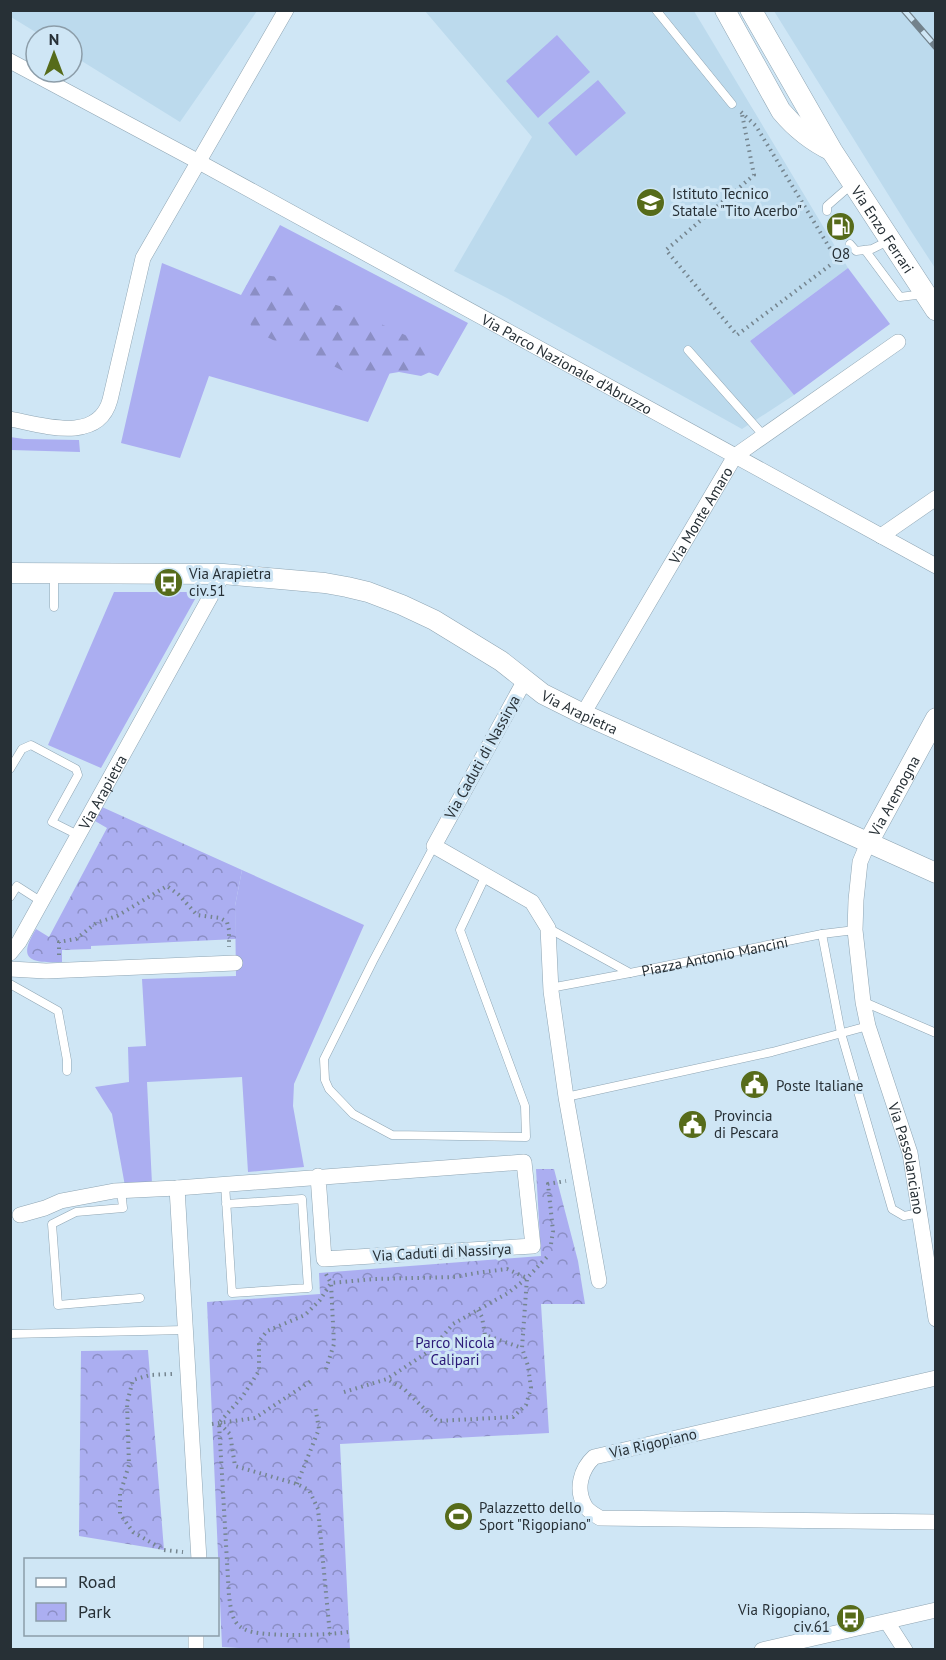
<svg xmlns="http://www.w3.org/2000/svg" width="946" height="1660" viewBox="0 0 946 1660" font-family="'PT Sans',sans-serif">
<style>
.built{fill:#bcdaed}
.green{fill:#abaef1}
.forest{fill:url(#forest-firs)}
.park{fill:url(#park-crowns)}
.lines{fill:none;stroke-linecap:round;stroke-linejoin:round}
.service-casing{stroke:#8fa5b3;stroke-width:9}
.minor-casing{stroke:#8fa5b3;stroke-width:16}
.tertiary-casing{stroke:#8fa5b3;stroke-width:21}
.secondary-casing{stroke:#8fa5b3;stroke-width:22}
.path{stroke:#75858f;stroke-width:4;stroke-dasharray:1.5 4.5;stroke-linecap:butt}
.service{stroke:#fff;stroke-width:8}
.minor{stroke:#fff;stroke-width:15}
.tertiary{stroke:#fff;stroke-width:20}
.secondary{stroke:#fff;stroke-width:21}
.rail-casing{stroke:#73828c;stroke-width:7}
.rail{stroke:#cfe6f5;stroke-width:4.5;stroke-dasharray:14;stroke-linecap:butt}
.labels{text-anchor:middle;dominant-baseline:central;stroke-width:6;stroke-linejoin:round;paint-order:stroke}
.poi-label{font-size:15px;fill:#273036;stroke:#cfe6f5;text-anchor:start}
.street-label{font-size:15px;fill:#273036;stroke:#cfe6f5}
.park-label{font-size:15px;fill:#2a1878;stroke:#cfe6f5}
</style>
<defs>
<pattern id="forest-firs" width="22" height="20" patternUnits="userSpaceOnUse" patternTransform="scale(1.5)"><rect width="22" height="20" fill="#abaef1"/><path d="M5 1l3.5 6h-7zM16 11l3.5 6h-7z" fill="#8b8ec4"/></pattern>
<pattern id="park-crowns" width="20" height="18" patternUnits="userSpaceOnUse" patternTransform="scale(1.5)"><rect width="20" height="18" fill="#abaef1"/><path d="M2 6a3 3 0 1 1 6 0M12 15a3 3 0 1 1 6 0" fill="none" stroke="#8b8ec4"/></pattern>
</defs>
<rect width="100%" height="100%" fill="#cfe6f5"/>
<path class="built" d="M10,11L11,10L257,11L180,122L72,55V36H42L11,17Z
M425,11H694L848,268L750,341L794,395L742,429L505,297L454,271L532,137Z
M774,11H935V268L909,228Z"/>
<path class="green" d="M557,35L590,72L538,118L506,81Z
M598,80L626,113L576,156L548,123Z
M280,225L468,323L438,376L396,359L368,422L209,376L180,458L121,443L162,263L241,295Z
M848,268L890,324L794,395L750,341Z
M10,437L24,439L79,440L80,452L11,450Z
M114,592H199L101,768L48,745Z
M242,870L364,925L294,1084L293,1106L304,1167L248,1172L242,1077L147,1082L152,1184L125,1186L112,1114L95,1087L129,1082L128,1047L146,1046L142,979L236,976L235,906Z"/>
<path class="forest" d="M257,274L278,277L307,296L346,308L416,340L430,352L433,362L430,372L421,376L399,372L381,375L360,374L343,371L293,345H283L267,337L252,328L247,316L244,296L246,286Z"/>
<path class="park" d="M102,807L242,870L235,906L236,939L91,946V949L62,950V962C32,963 16,961 36,929L49,937L107,828L95,821Z
M536,1169H554L578,1261L585,1304H541L549,1433L340,1444L350,1649L276,1650L222,1647L207,1302L320,1294L319,1273L541,1256Z
M148,1350L164,1550L79,1536L81,1351Z"/>
<g class="lines">
<defs>
<g id="service">
<path d="M656,10L732,104"/>
<path d="M827,211V206L851,185"/>
<path d="M850,244L856,251L872,249L888,241"/>
<path d="M865,250L900,297L916,295L923,291"/>
<path d="M688,350L764,436"/>
<path d="M54,575V607"/>
<path d="M10,769L22,749L31,745L76,769L78,775L52,822L78,835"/>
<path d="M434,846L373,961L324,1059L325,1080L329,1089L353,1114L392,1135L526,1137L525,1106L460,930L486,875"/>
<path d="M10,897L17,886L42,902"/>
<path id="s1" d="M548,928L630,973L822,934L855,930"/>
<path d="M822,934L841,1033L892,1209L904,1216L920,1213"/>
<path d="M10,984L58,1011L67,1060V1071"/>
<path d="M550,988L630,973"/>
<path d="M864,1002L936,1033"/>
<path d="M566,1097L772,1052L868,1026"/>
<path d="M225,1184L232,1293L308,1288L302,1199L226,1204"/>
<path d="M121,1190L123,1208L76,1212L52,1224L58,1305L140,1298"/>
<path d="M10,1334L185,1330"/>
</g>
<g id="minor">
<path id="s2" d="M10,61L199,162L936,566"/>
<path d="M10,419C42,425 98,444 110,400L143,258L286,10"/>
<path d="M881,536L936,498"/>
<path d="M525,680L434,846L532,902L548,928L551,991L566,1097L599,1281"/>
<path id="s3" d="M583,714L735,456L898,342"/>
<path id="s4" d="M868,843L860,862L856,900L855,930L863,1002L868,1026L910,1153L936,1319"/>
<path id="s5" d="M10,953L19,942L223,574"/>
<path d="M10,969L46,971L235,963"/>
<path d="M177,1188L199,1560"/>
<path d="M20,1215L45,1208L61,1201L114,1191L177,1188L524,1162L533,1246L324,1259L318,1176"/>
<path d="M936,1378L594,1457C581,1469 575,1489 585,1506C588,1511 595,1515 600,1518L936,1522"/>
<path d="M887,1622L905,1650"/>
<path d="M196,1650V1634"/>
<path d="M762,1650L936,1610"/>
</g>
<g id="tertiary">
<path d="M725,10L781,111C796,129 811,141 832,151"/>
<path id="s6" d="M10,573L223,574L325,583L347,587L368,592L402,605L434,620L501,661L543,694L583,714L936,873"/>
<path id="s7" d="M868,843L936,718"/>
</g>
<g id="secondary">
<path id="s8" d="M751,10L832,151L936,310"/>
</g>
</defs>
<use href="#service" class="service-casing"/>
<use href="#minor" class="minor-casing"/>
<use href="#tertiary" class="tertiary-casing"/>
<use href="#secondary" class="secondary-casing"/>
<path class="path" d="M741,112L756,126L837,260L737,335L666,250L754,175L742,114
M59,955V942L76,939L96,923L117,916L167,886L179,895L197,915L220,918L227,922L229,930V947
M551,1244L553,1231L548,1184L566,1181
M478,1310L482,1317L485,1335L522,1348
M326,1369L334,1344L331,1283L326,1274
M172,1374L150,1375L133,1380L127,1403L129,1465L120,1494V1514L133,1532L164,1550L183,1552
M344,1392L387,1379L431,1350L453,1324L508,1293L527,1278L547,1257
M212,1424L255,1418L311,1381
M220,1424L230,1434L235,1466L297,1484L309,1490L318,1509L330,1635
M297,1484L319,1429L315,1406
M348,1632C329,1635 260,1638 244,1629C231,1623 231,1608 229,1596L219,1423L242,1397L259,1371V1341L267,1331L305,1315L320,1300L331,1283L374,1279L455,1277L476,1273L507,1269L527,1278L522,1348L528,1366L531,1388L526,1405L513,1417L437,1421L404,1389L387,1379"/>
<use href="#service" class="service"/>
<use href="#minor" class="minor"/>
<use href="#tertiary" class="tertiary"/>
<use href="#secondary" class="secondary"/>
<defs>
<path id="rail" d="M904,10L936,47"/>
</defs>
<use href="#rail" class="rail-casing"/>
<use href="#rail" class="rail"/>
</g>
<defs>
<symbol id="university-disc" viewBox="-11 -11 22 22"><circle r="9.5" fill="#566b1a" stroke="#cfe6f5"/><path d="M0-5L7-2L0 1L-7-2ZM-4 1L0 2.5L4 1V4Q0 6-4 4Z" fill="#fff"/></symbol>
<symbol id="fuel-disc" viewBox="-11 -11 22 22"><circle r="9.5" fill="#566b1a" stroke="#cfe6f5"/><path d="M-5.5-6h7V0h2V4h1.3V-2.5L3-4.5l.8-.8L6-3V5H2.5V1h-1V6h-7ZM-4.2-4.7v3.2H.2V-4.7Z" fill="#fff"/></symbol>
<symbol id="bus-disc" viewBox="-11 -11 22 22"><circle r="9.5" fill="#566b1a" stroke="#cfe6f5"/><path d="M-5-6H5V4H4V6H2V4H-2V6H-4V4H-5ZM-3.5-4V0h7V-4ZM-3.5 1.2v1.5H-2V1.2ZM2 1.2v1.5H3.5V1.2Z" fill="#fff"/></symbol>
<symbol id="civic-disc" viewBox="-11 -11 22 22"><circle r="9.5" fill="#566b1a" stroke="#cfe6f5"/><path d="M-.6-6.5H3V-4.5H.6V-3L4-1V1h2V6H-6V1h2V-1L-.6-3ZM-1.2 2.5V6h2.4V2.5Z" fill="#fff"/></symbol>
<symbol id="stadium-disc" viewBox="-11 -11 22 22"><circle r="9.5" fill="#566b1a" stroke="#cfe6f5"/><path d="M0-5a6.5 5 0 1 0 0 10a6.5 5 0 1 0 0-10ZM-3.5-1.8h7v3.6h-7Z" fill="#fff"/></symbol>
</defs>
<g fill-rule="evenodd">
<use href="#university-disc" x="634" y="186" width="33" height="33"/>
<use href="#fuel-disc" x="824" y="210" width="33" height="33"/>
<use href="#bus-disc" x="152" y="566" width="33" height="33"/>
<use href="#civic-disc" x="738" y="1068" width="33" height="33"/>
<use href="#civic-disc" x="676" y="1108" width="33" height="33"/>
<use href="#stadium-disc" x="442" y="1500" width="33" height="33"/>
<use href="#bus-disc" x="834" y="1602" width="33" height="33"/>
</g>
<g class="labels">
<g class="poi-label">
<text x="672" y="193">Istituto Tecnico<tspan x="672" dy="17">Statale "Tito Acerbo"</tspan></text>
<text x="841" y="253" text-anchor="middle">Q8</text>
<text x="189" y="573">Via Arapietra<tspan x="189" dy="17">civ.51</tspan></text>
<text x="776" y="1085">Poste Italiane</text>
<text x="714" y="1115">Provincia<tspan x="714" dy="17">di Pescara</tspan></text>
<text x="479" y="1507">Palazzetto dello<tspan x="479" dy="17">Sport "Rigopiano"</tspan></text>
<text x="830" y="1609" text-anchor="end">Via Rigopiano,<tspan x="830" dy="17">civ.61</tspan></text>
</g>
<g class="street-label">
<text stroke="none"><textPath href="#s8" startOffset="256">Via Enzo Ferrari</textPath></text>
<text stroke="none"><textPath href="#s2" startOffset="634">Via Parco Nazionale d'Abruzzo</textPath></text>
<text stroke="none"><textPath href="#s3" startOffset="231">Via Monte Amaro</textPath></text>
<text stroke="none"><textPath href="#s6" startOffset="604">Via Arapietra</textPath></text>
<text transform="translate(482 757) rotate(-61)">Via Caduti di Nassirya</text>
<text stroke="none"><textPath href="#s5" startOffset="186">Via Arapietra</textPath></text>
<text stroke="none"><textPath href="#s7" startOffset="54">Via Aremogna</textPath></text>
<text stroke="none"><textPath href="#s1" startOffset="180">Piazza Antonio Mancini</textPath></text>
<text stroke="none"><textPath href="#s4" startOffset="324">Via Passolanciano</textPath></text>
<text transform="translate(442 1252) rotate(-3)">Via Caduti di Nassirya</text>
<text transform="translate(653 1443) rotate(-13)">Via Rigopiano</text>
</g>
<g class="park-label">
<text x="455" y="1342">Parco Nicola<tspan x="455" dy="17">Calipari</tspan></text>
</g>
</g>
<rect width="946" height="1660" fill="none" stroke="#273036" stroke-width="24"/>
<rect x="24" y="1558" width="195" height="78" fill="#cfe6f5" stroke="#8c9da9" stroke-width="1.5"/>
<rect x="36" y="1578" width="30" height="9" fill="#ffffff" stroke="#8c9da9" stroke-width="1.5"/>
<text x="78" y="1588" font-size="18" fill="#273036">Road</text>
<rect x="36" y="1603" width="30" height="18" fill="url(#park-crowns)" stroke="#8c9da9" stroke-width="1.5"/>
<text x="78" y="1618" font-size="18" fill="#273036">Park</text>
<g transform="translate(54 54)"><circle r="28" fill="#cfe6f5" stroke="#8c9da9" stroke-width="1.5"/>
<path d="M0-4.5L10 22L0 15L-10 22Z" fill="#566b1a"/>
<text y="-9" font-size="16" font-weight="bold" text-anchor="middle" fill="#273036">N</text>
</g>
</svg>
